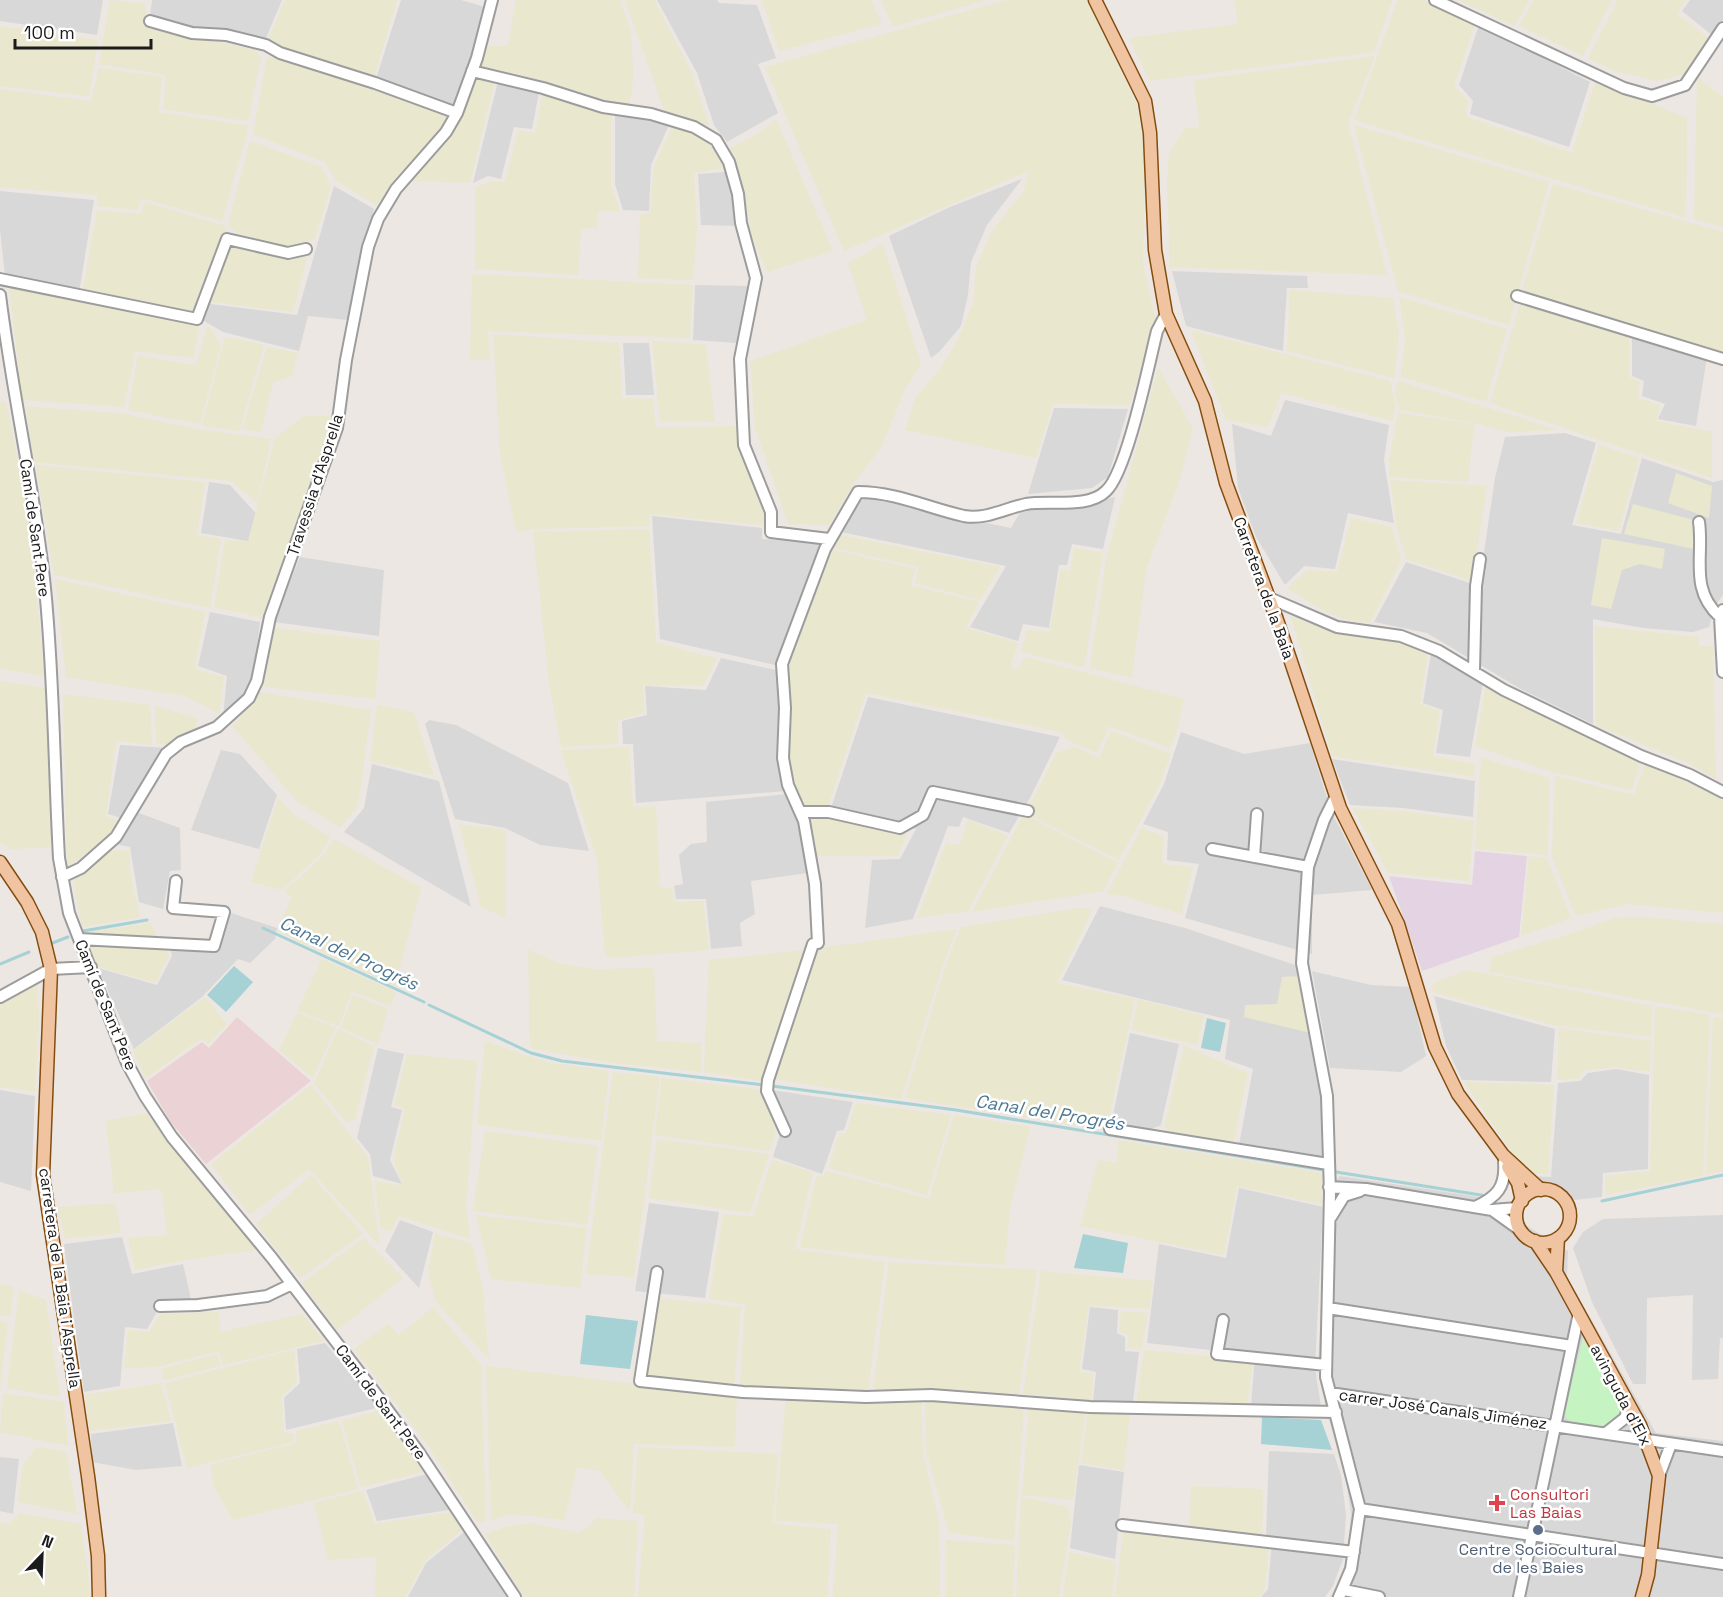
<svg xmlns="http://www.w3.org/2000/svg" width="1723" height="1597" viewBox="0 0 1723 1597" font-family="'Space Grotesk',sans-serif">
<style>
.residential{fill:#d9d8d8}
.commercial{fill:#ebd2d4}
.industrial{fill:#e4d4e3}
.farmland{fill:#e9e7ce}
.park{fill:#c5f3c2}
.water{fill:#a6d1d5}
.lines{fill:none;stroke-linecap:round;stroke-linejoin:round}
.stream{stroke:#a6d1d5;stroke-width:3}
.minor-casing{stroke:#9c9c9c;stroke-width:14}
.major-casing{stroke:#834d0f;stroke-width:15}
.minor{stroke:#fff;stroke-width:10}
.major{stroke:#f1c4a1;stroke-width:12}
.health-dot{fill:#e0444e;stroke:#fff;stroke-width:2}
.service-dot{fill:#5c6f8a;stroke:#fff;stroke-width:2}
.labels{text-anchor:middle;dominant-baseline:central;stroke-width:5;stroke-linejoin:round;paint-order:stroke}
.street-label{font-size:16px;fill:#1b1b1b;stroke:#fff}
.health-label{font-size:16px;fill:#be3a42;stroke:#fff;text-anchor:start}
.service-label{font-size:16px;fill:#4e5e75;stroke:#fff}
.water-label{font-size:18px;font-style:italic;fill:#4c7892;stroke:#fff}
</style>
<rect width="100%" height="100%" fill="#ece7e2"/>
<path class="residential" d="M0,0H103L97,35L0,21Z
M152,0H282L266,38L191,29L150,16Z
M401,0H461L485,7L456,107L376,79Z
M657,0H717L719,3L757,5L776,58L758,64L778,113L727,142L714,125L697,73Z
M1690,0H1723V19L1713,36L1682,11Z
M1479,25L1590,82L1569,147L1470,114L1473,101L1459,85Z
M498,81L539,92L532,129L514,127L501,179L488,176L473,183Z
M615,114L669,125L651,165L649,211L623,210L615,184Z
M726,172L733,195L737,226L701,225L698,174Z
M1022,179L987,225L971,262L968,295L961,326L940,351L931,358L889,236L950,207Z
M334,186L374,209L348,320L308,316L299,351L223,332L204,321L210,304L297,315Z
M0,191L94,200L79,293L5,275L0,230Z
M1172,271L1307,276L1308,288H1287L1283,351L1186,326Z
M695,285L752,286L736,343L693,340Z
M1632,334L1707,357L1696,426L1658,419L1665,404L1642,396L1644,381L1632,376Z
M623,343H649L654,395H626Z
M1285,400L1389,425L1384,460L1394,523L1348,513L1335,569L1304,566L1285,585L1256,537L1238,488L1232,424L1271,436Z
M1054,408L1128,409L1108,477L1092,488L1028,494Z
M1565,433L1596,443L1572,525L1621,534L1642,458L1713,482L1723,480V595L1715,606L1709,627L1693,632L1643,628L1593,619V724L1519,688L1427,633L1374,622L1406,562L1479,586L1495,478L1505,437Z
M209,482L230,485L273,532L270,545L201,533Z
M1115,497L1103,549L1072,544L1067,565H1059L1049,628L1023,624L1018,641L970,627L1006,566L841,532L859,502L866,498L1011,528L1022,509L1081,505Z
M652,516L762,528V539L809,541L822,546L775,665L660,639Z
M300,557L384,570L379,636L274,622Z
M210,612L260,622L255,665L247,691L223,717L227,676L198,666Z
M1431,653L1483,682L1470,757L1436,753L1443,710L1423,703Z
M721,658L776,670L786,791L636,803L633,744H623L622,721L647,715L645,686L706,690Z
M868,697L1060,737L1030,798L1009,833L963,817L959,827L948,826L913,919L865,928L872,860L900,859L916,829L831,808Z
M429,720L456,725L568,783L589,851L540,845L505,828L455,819L425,724Z
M1181,732L1244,754L1310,743L1331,811L1372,890L1312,895V954L1185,918L1199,864L1167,860L1168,832L1143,824L1164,784Z
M120,745L167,748L121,818L108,814Z
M221,750L240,754L277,795L259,849L191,830Z
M1332,759L1475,781L1473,817L1403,808L1350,805Z
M372,764L439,781L471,907L344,832L364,808Z
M788,794L800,827L807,873L751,881L755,914L740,923L742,946L711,949L706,899H676L674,886L683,884L679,855L691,844L707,842L706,802Z
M136,812L180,828L181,870L170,871L163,909L139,902L130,847L116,844Z
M1100,906L1185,928L1298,966L1324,1096L1323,1160L1239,1145L1253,1069L1225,1059L1230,1020L1062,980Z
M231,913L277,928L275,939L250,963L238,959L202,997L134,1049L98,968L157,985L172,956L170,947L218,950Z
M1312,971L1371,985L1411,987L1426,1056L1401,1072L1330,1068Z
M1434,996L1555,1029L1551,1082L1462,1080L1446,1046Z
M1130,1033L1179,1044L1161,1125L1147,1131L1111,1125Z
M378,1048L404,1054L391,1107L402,1110L390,1160L402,1184L373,1176L370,1154L357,1138Z
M1616,1069L1649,1075L1648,1169L1603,1173L1602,1197L1574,1200L1561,1189L1528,1176L1551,1177L1558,1083L1580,1081L1588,1073Z
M0,1090L35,1096L31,1191L0,1182Z
M771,1090L853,1102L844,1130L837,1131L822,1174L773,1157L780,1134Z
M1340,1176L1479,1197L1568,1251L1567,1277L1656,1433L1723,1441V1597H1330L1338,1585L1347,1558L1351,1515L1345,1472L1326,1410L1318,1363L1327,1189Z
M1239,1188L1323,1207L1315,1368L1321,1406H1251L1255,1355L1147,1343L1159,1244L1226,1258Z
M649,1203L719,1212L705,1298L635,1291Z
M1723,1215V1338H1720L1718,1379L1692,1380L1693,1295L1647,1298L1646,1384H1633L1592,1302L1573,1248L1583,1232L1603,1219Z
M400,1220L433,1232L419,1288L385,1251Z
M122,1237L132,1274L183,1264L193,1308L158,1310L147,1329L125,1327L120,1386L84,1392L64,1244Z
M1090,1307L1118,1310L1117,1333L1125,1337V1351L1139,1352L1133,1402H1093L1096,1372L1082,1369Z
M325,1343L380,1407L286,1430L284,1398L300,1383L297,1349Z
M173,1423L182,1466L136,1470L92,1462L91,1434Z
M1269,1451L1334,1454L1341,1475L1346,1515L1343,1559L1333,1586L1325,1597H1261L1268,1589L1272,1540L1266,1537Z
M0,1457L19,1459L13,1514L0,1511Z
M1079,1465L1124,1472L1115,1559L1070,1548Z
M427,1474L449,1510L377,1521L366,1490Z
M464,1532L506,1597H408L426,1563Z"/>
<path class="commercial" d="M237,1017L311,1081L206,1164L170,1121L147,1081L202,1042L209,1048Z"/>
<path class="industrial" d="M1475,851L1527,856L1519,937L1422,971L1389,876L1472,885Z"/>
<path class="farmland" d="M110,0L146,4L145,28L254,49L261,57L248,121L163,109L166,75L99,64Z
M285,0H397L374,77L289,51L268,40Z
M516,0H620L631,31L633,70L632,95L627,106L519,74L478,68L485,46H508Z
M625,0H654L692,73L709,126L665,113Z
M762,0H871L882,24L779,51Z
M881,0H986L893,27Z
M1007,0H1087L1138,107L1145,163L1143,264L1156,321L1129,405L1053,404L1036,458L905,430L916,397L941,368L956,343L973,304L976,268L990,234L1024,191L1028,171L844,251L765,67Z
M1234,0H1392L1374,52L1150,81L1129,38L1238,24Z
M1398,0H1424L1475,23L1454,86L1468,101L1465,116L1572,153L1596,80L1687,118L1686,218L1354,120Z
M1458,0H1529L1515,26Z
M1534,0H1612L1583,56L1519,26Z
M1618,0H1686L1677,14L1711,40L1689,73L1657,81L1615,71L1588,58Z
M0,26L98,40L89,96L0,86Z
M1375,56L1348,123L1387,275L1170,267L1167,183L1169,154L1185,128H1199L1194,80Z
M267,57L305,64L369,89L421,104L448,118L427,145L391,183L378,206L336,181L325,162L253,134Z
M99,68L162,77L159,112L249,126L222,221L142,198L137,210L97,206V195L0,187V89L91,101Z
M477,76L495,80L470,183L409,181L451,136Z
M1697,77L1723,97V227L1694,219Z
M543,93L611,114V186L620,211H598L597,228L581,229L578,275L475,269V188L490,182H505L518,130L535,133Z
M776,119L833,251L767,272L751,234L747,206L730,148L758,134Z
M1354,125L1549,182L1509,325L1398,291Z
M672,127L699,136L713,148L725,168L694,173L697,228L693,280L638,278L640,215L650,213L654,166Z
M250,141L322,167L331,187L314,240L285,246L235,232L228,224Z
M1553,184L1723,232V356L1522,291Z
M145,202L225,226L227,232L195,314L83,290L97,210L141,214Z
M231,242L265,253L307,257L293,312L211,302Z
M883,244L921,364L905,389L882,446L856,480L829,525L788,524L755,427L750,361L867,320L848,263Z
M472,274L693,285L690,338L488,331L490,360H470Z
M9,282L200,322L193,358L135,351L124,407L22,400Z
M1290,290L1393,298L1399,334L1394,378L1287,351Z
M1399,297L1507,329L1486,402L1401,377L1405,339Z
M1521,301L1629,333V377L1640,382L1638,398L1660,405L1656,421L1712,432V478L1490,403Z
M208,325L221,345L200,424L128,410L138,356L196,365Z
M1191,330L1390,381L1395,404L1393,421L1281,393L1268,427L1226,420Z
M493,334L619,343L622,398L653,399L656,427L740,426L741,454L756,483L766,511L765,525L650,514L649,526L533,529L516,532L500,452Z
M225,337L264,345L239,431L202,426Z
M652,341L706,345L715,422L660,421Z
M267,347L298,353L292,376L273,382L261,432L242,429Z
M1158,368L1193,428L1179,482L1146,569L1132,678L1090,668L1106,560Z
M1398,381L1498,411L1558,430L1507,432L1479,424L1400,410L1395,392Z
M0,402H6L29,513L44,676L0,669Z
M26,406L125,414L196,429L271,439L257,503L231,481L33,462Z
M1398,413L1474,424L1468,482L1389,477V460Z
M304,416H332L328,438L262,618L214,607L225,540L248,541L275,438Z
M1599,445L1639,458L1619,531L1576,523Z
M36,465L205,482L197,535L221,539L210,608L54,575Z
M1676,473L1712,486L1709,518L1668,503Z
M1390,480L1487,486L1472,581L1406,559L1397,529Z
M1633,504L1694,520L1698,533L1694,549L1624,534Z
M1351,518L1392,527L1401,561L1370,623L1347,620L1322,610L1287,588L1308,570L1337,572Z
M649,529L656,642L717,659L703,686L643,685L644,713L618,720V744L561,747L549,683L533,532Z
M840,535L1000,567L980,600L915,583L919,567L835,548Z
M1602,538L1665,549L1662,569L1640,564L1622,570L1611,609L1591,605Z
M1074,548L1103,553L1084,667L1021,652L1027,630L1050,632L1060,569L1070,571Z
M833,550L916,569L910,585L979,602L966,628L1018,643L1010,667L1016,670L1026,657L1184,699L1177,730L1170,748L1109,726L1097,753L1067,740L1061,732L866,693L828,806H801L792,782L788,758V664Z
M55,579L205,612L195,669L224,677L219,714L185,696L66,677Z
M1291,617L1333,631L1400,641L1428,652L1420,704L1440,711L1433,756L1475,764L1474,777L1332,756Z
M1595,626L1698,637L1699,646H1713L1716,779L1688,763L1596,725Z
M274,628L380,641L375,699L264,687Z
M0,681L45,688L54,839L49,847L11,849L0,842Z
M1486,685L1640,763L1632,790L1553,772L1475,746Z
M259,692L371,710L358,806L340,828L297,801L233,727Z
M63,694L150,705L152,745L116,741L106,816L118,821L106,839L67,867Z
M377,705L414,712L434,776L370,761Z
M155,706L197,718L195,732L177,736L171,745L156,744Z
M1111,731L1171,754L1159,786L1119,860L1026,813L1056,753L1075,747L1099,758Z
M629,747L633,807L656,806L660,887L672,888L674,902L703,901L709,950L610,958L605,954L597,859L561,750Z
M1481,758L1549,778L1548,855L1475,849Z
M1645,763L1723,799V913L1628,904L1576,916L1552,856L1555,776L1634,795Z
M278,798L298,818L330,837L322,852L282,890L251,882Z
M1353,808L1402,811L1474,821L1469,881L1388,873Z
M810,814L832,816L907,834L898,856H816Z
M1024,814L1118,863L1103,891L972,912Z
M968,820L1008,836L968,911L917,918L946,843L960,845Z
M459,824L506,830V918L481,907Z
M1141,828L1164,836L1162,864L1193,867L1181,914L1128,897L1107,894Z
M334,839L421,888L395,986L279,932V925L292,896L284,892L322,857Z
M129,850L131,877L140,917L82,927L73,881L111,851Z
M1529,856L1547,859L1571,918L1521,936Z
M1080,908L1093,909L1057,983L1135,999L1106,1130L905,1098L946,964L961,927Z
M1640,917L1723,924V1014L1490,972L1491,957L1564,936L1615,918Z
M150,923L169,955L156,983L96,966L85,933Z
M957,929L944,961L901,1099L774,1079L820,948Z
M528,950L561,964L595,969L654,968L657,1041L701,1043V1072L607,1062L530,1048Z
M806,950L761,1081L704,1072L709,960Z
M322,959L396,992L390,1006L352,991L339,1026L297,1011Z
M1467,970L1652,1006L1651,1037L1553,1025L1433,992L1432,984Z
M1300,976L1311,1033L1244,1017L1245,1005L1277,1004L1282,977Z
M37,983L39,1022L35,1092L0,1087V1005Z
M353,995L388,1009L378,1044L341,1028Z
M205,997L227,1024L208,1044L202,1038L146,1078L133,1051Z
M1138,999L1204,1016L1197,1045L1132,1030Z
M1655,1006L1710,1015L1703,1176L1605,1195V1176L1650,1171Z
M297,1013L336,1027L313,1078L279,1050Z
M1713,1017L1723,1018V1171L1706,1174Z
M1559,1028L1651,1041L1650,1072L1615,1067L1586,1070L1578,1079L1557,1080Z
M338,1029L374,1046L355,1119L347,1122L314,1084Z
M485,1041L546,1062L609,1071L601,1141L477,1125Z
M1184,1046L1248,1073L1233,1144L1171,1135L1164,1126Z
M407,1054L477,1061L466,1207L470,1239L399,1216L390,1232L380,1227L375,1181L403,1186L393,1159L405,1109L394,1105Z
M613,1072L660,1077L634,1277L586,1274Z
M662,1078L765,1090L776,1133L769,1151L655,1135Z
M1464,1082L1554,1085L1548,1174L1526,1173Z
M311,1085L368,1157L380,1246L309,1169L250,1215L211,1164Z
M856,1103L951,1115L927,1195L829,1168L839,1133H846Z
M146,1113L256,1250L185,1260L135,1270L128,1238L167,1235L161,1189L114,1193L106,1121Z
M954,1115L1030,1127L1010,1207L1005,1265L906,1259L800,1247L816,1177L823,1176L827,1171L929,1199Z
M485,1131L598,1146L587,1225L473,1211Z
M657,1139L769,1154L750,1213L649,1198Z
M1118,1140L1322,1173V1204L1237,1186L1224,1255L1080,1226L1098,1160L1117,1163Z
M772,1160L813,1172L795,1249L885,1262L868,1390L740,1386L745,1304L709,1299L723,1214L753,1217Z
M311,1175L363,1234L300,1278L256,1224Z
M115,1203L121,1233L65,1239L58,1207Z
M476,1215L587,1228L580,1288L491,1279Z
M435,1233L472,1244L482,1284L489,1359L436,1302L428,1273Z
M364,1238L403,1278L337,1330L302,1283Z
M889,1262L1037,1270L1019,1394L931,1389L873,1390Z
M1041,1271L1153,1281L1149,1309L1089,1305L1079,1372L1093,1373L1092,1400L1023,1394Z
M0,1284L14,1287L10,1317L0,1315Z
M19,1291L46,1300L60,1397L7,1388Z
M656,1298L741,1307L734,1387L645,1377Z
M433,1307L481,1365L486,1520L478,1523L427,1444L354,1349L388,1324L399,1335Z
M1121,1311L1148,1313L1142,1349L1127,1348L1129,1335L1119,1332Z
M219,1312L220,1332L302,1314L324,1341L223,1365L219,1351L157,1367L124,1368L128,1330L150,1332L160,1314Z
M0,1321L8,1323L0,1392Z
M294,1350L297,1382L282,1396L284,1433H294V1442L187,1468L165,1383Z
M1144,1350L1253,1360L1247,1405L1136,1404Z
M217,1354L220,1366L164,1380L161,1369Z
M486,1366L737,1396L735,1447L634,1444L630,1512L600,1471L577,1467L564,1520L512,1514L491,1520Z
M161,1383L171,1421L90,1431L85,1395Z
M3,1393L64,1402L68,1446L0,1432Z
M786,1396L921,1399L923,1454L939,1521L940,1597H833L838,1524L775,1521Z
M925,1400L1024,1408L1014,1541L949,1533L926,1450Z
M1029,1404L1086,1409L1073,1500L1022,1495Z
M381,1410L424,1472L361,1487L342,1421Z
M1088,1410L1130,1412L1124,1470L1081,1463Z
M339,1421L358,1489L233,1520L214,1487L211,1465L297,1443L296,1431Z
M37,1447L66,1451L77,1514L18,1502L23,1464Z
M638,1447L778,1454L773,1524L831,1529L827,1597H638L645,1515L633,1513Z
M1191,1486L1263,1489L1262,1537L1189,1528Z
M363,1491L375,1524L451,1512L463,1529L425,1561L405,1597H375L376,1557L328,1560L314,1503Z
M1021,1497L1068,1507L1071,1522L1059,1597H1016Z
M20,1513L81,1524L91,1597H0V1522L9,1524Z
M598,1518L638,1521L634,1597H524L485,1534L505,1527L531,1523L579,1533Z
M1124,1528L1269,1546L1265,1589L1258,1597H1115Z
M946,1540L1015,1545L1013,1597H946Z
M1069,1552L1116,1562L1112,1597H1063Z"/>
<path class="park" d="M1583,1338L1624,1412L1611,1428L1570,1422L1564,1415Z"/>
<path class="water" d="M234,966L253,982L226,1012L207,995Z
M1207,1018L1226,1023L1220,1052L1201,1048Z
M1083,1234L1128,1243L1123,1273L1074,1268Z
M586,1315L638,1321L630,1369L580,1364Z
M1262,1417L1321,1420L1332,1450L1261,1444Z"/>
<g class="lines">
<path class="stream" d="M263,928L424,1002
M83,931L147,920
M50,944L68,937
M0,964L29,952
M429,1005L531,1053L562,1061L764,1085
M772,1086L956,1110L1324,1170
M1336,1172L1487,1196
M1602,1201L1723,1175"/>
<defs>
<path id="minor" d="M1435,0L1624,88L1652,96L1685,85L1723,28
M150,21L192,33L226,35L266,45L280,53L375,83L457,113
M472,71L543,88L603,107L651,114L694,127L716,140L729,162L738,194L741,223L756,278L740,359L744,445L771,512V532L829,539
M0,279L197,319L227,239L288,253L306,249
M0,295C12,393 35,490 45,588C54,678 54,768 59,858L69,913L127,1063L145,1096L172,1137L272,1258L376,1394L420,1454L515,1597
M1517,296L1723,359
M1699,522C1704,557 1689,589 1720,617
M1267,597L1337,627L1401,636L1439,651L1504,690L1641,756L1690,775L1723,792
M1723,610L1720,617L1723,672
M1474,670L1476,586L1480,559
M1336,796L1324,820L1308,867L1302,963L1327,1096L1330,1193L1326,1377L1360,1509L1351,1569L1339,1597
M800,812H829L900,828L923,815L933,792L1028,811
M1212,849L1308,867
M1254,857L1257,814
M62,877L81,868L116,837L166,754L181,742L217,727L249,698L257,681L270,617L337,428L346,360L368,247L378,219L396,189L446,132L457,113L477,58L492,0
M79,939L214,946L224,912L173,908L176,881
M818,943L815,884L804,821L788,785L783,758L785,708L782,664L825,549L858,492C896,492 928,508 964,516C986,520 1006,508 1026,504C1050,500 1088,509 1106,491C1127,472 1149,363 1157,331L1166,314
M0,997L51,969L91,967
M1110,1129L1328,1164
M785,1131L767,1091L768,1080L813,944
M1329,1187L1366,1189L1492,1210L1517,1208
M1475,1207C1497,1197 1506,1187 1504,1162
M1492,1210L1520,1230
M1331,1217L1344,1196L1360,1191
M657,1272L640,1381L743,1392L866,1397L931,1395L1090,1407L1336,1412
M160,1306L198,1305L267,1296L292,1284
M1328,1308L1572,1346
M1223,1320L1217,1354L1326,1365
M1330,1393L1723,1451
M1606,1433L1625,1418L1629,1406
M1659,1476L1671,1444
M1360,1509L1723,1564
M1122,1525L1354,1552
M1344,1590L1379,1597
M1519,1597L1579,1313"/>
<path id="major" d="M1095,0L1145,101L1150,133L1155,250L1166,314L1205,401L1226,483L1276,617L1340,808L1398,924L1435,1047L1458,1094L1503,1155L1541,1190
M0,862L27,902L42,932L51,969L43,1175L88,1476L98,1556L99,1597
M1508,1167L1518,1183L1522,1201
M1516 1216a27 27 0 1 1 54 0a27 27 0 1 1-54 0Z
M1535,1241L1556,1272L1640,1425L1659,1476L1648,1575L1642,1597
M1556,1272L1558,1238"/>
</defs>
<use href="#minor" class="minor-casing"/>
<use href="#major" class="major-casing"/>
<use href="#minor" class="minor"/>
<use href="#major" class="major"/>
</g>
<path class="health-dot" d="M1494 1494h6v6h6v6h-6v6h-6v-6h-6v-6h6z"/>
<circle class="service-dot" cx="1538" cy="1530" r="6"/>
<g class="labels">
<g class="street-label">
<text transform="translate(315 485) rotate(-72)">Travessia d'Asprella</text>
<text transform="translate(35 528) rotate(82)">Camí de Sant Pere</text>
<text transform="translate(1264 588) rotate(70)">Carretera de la Baia</text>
<text transform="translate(106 1005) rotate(68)">Camí de Sant Pere</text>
<text transform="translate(60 1278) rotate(82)">carretera de la Baia i Asprella</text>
<text transform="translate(1621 1395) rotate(62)">avinguda d'Elx</text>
<text transform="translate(381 1402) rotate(53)">Camí de Sant Pere</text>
<text transform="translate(1443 1409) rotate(8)">carrer José Canals Jiménez</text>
</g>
<g class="health-label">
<text x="1510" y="1494">Consultori<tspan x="1510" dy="18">Las Baias</tspan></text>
</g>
<g class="service-label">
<text x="1538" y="1549">Centre Sociocultural<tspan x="1538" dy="18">de les Baies</tspan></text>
</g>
<g class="water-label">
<text transform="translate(349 953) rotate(25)">Canal del Progrés</text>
<text transform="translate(1050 1112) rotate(9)">Canal del Progrés</text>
</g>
</g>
<g transform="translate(42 1555) rotate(23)" stroke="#ffffff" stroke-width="4.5" paint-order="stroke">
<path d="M0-4.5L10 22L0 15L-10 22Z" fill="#1b1b1b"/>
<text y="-9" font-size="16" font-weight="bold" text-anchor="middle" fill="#1b1b1b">N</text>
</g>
<path d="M15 39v9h136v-9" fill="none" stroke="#1b1b1b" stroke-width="3"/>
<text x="24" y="39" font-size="18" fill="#1b1b1b" stroke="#ffffff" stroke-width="4.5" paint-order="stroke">100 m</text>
</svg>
